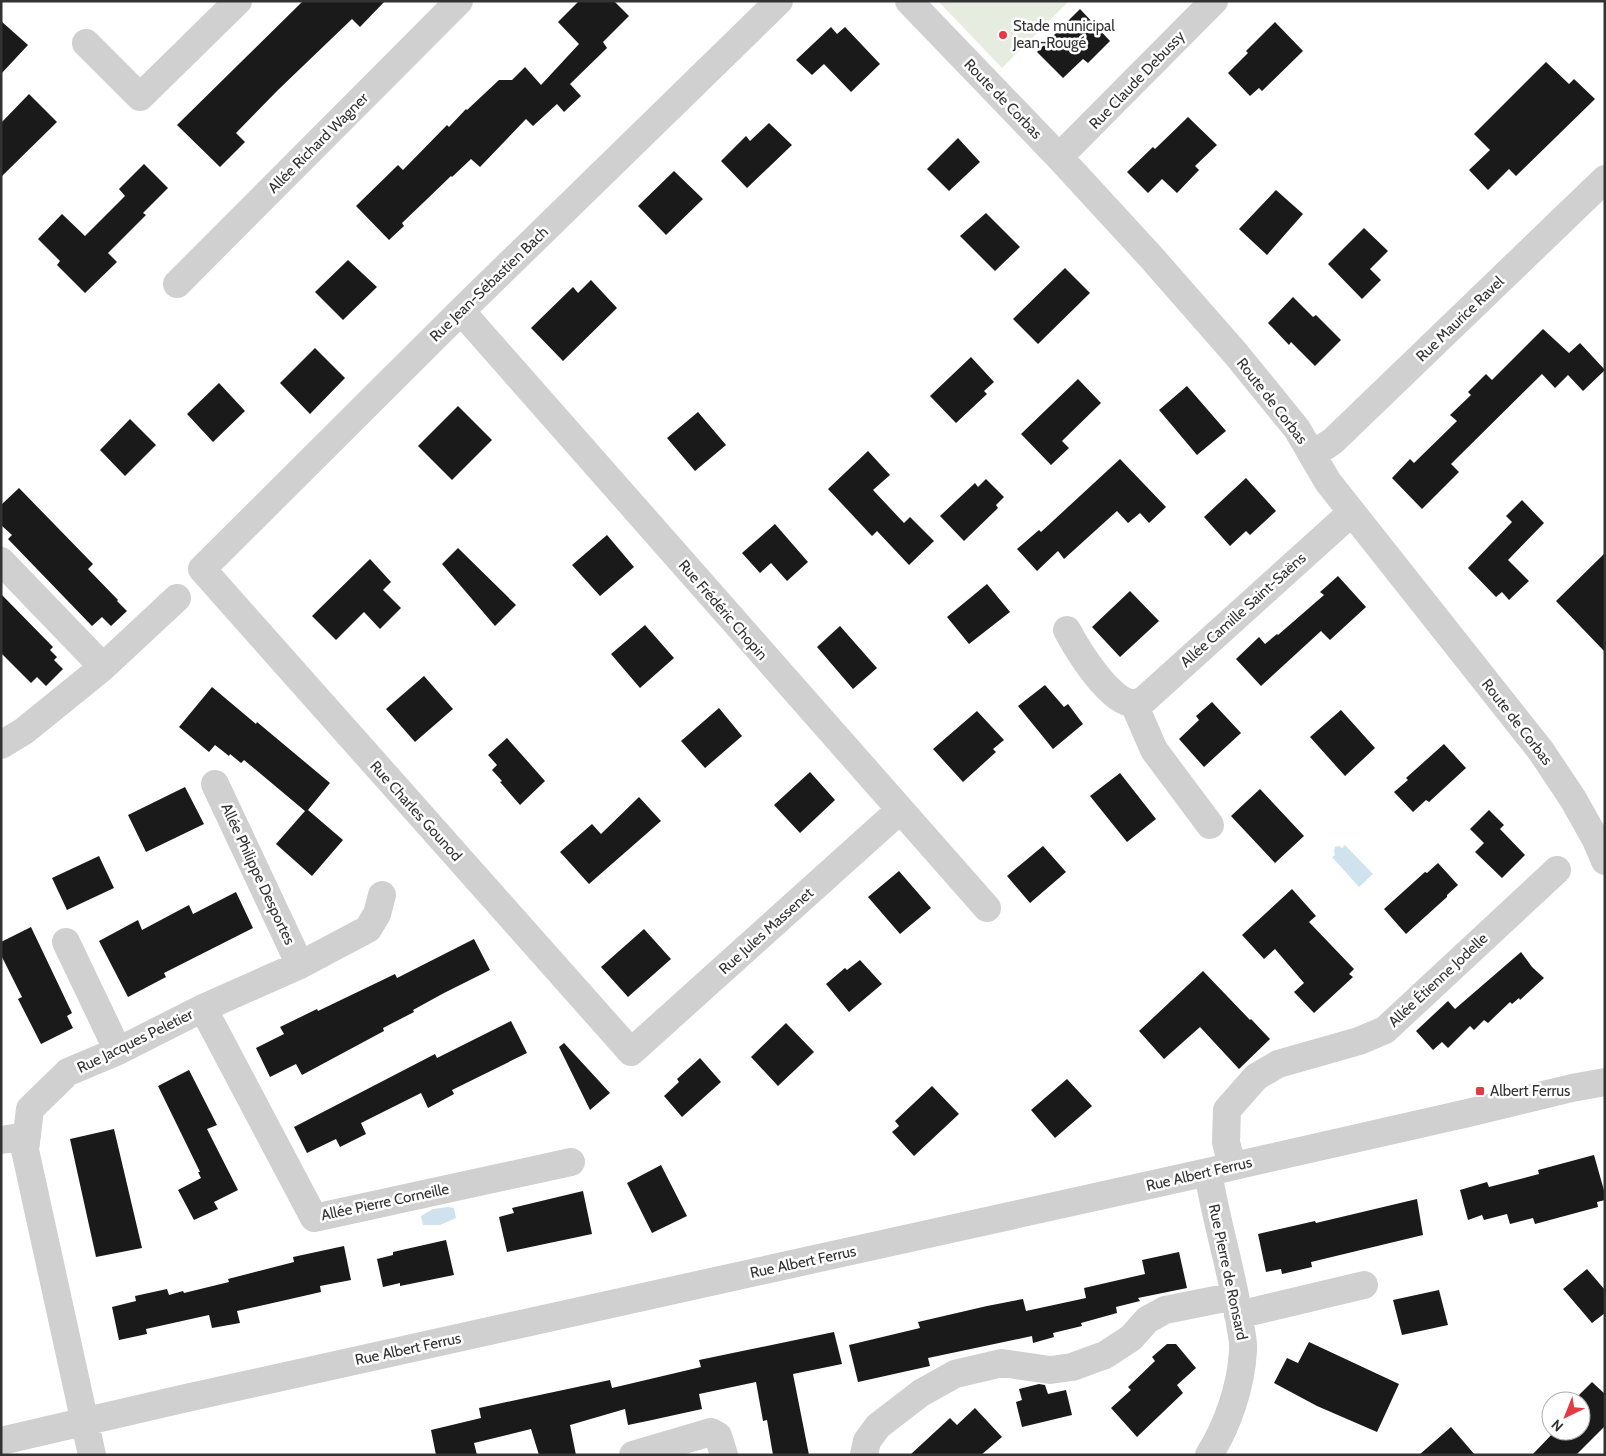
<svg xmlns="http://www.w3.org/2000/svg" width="1606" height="1456" viewBox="0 0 1606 1456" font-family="Cabin,sans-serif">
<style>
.green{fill:#e6ecdf}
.water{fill:#cfe2ee}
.building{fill:#1a1a1a}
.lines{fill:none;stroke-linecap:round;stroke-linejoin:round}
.minor{stroke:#d0d0d0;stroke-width:28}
.poi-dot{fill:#e63946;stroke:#fff;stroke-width:2}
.labels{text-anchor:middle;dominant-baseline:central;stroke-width:5;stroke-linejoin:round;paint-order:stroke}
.poi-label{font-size:15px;fill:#333;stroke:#fff;text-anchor:start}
.street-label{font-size:15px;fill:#333;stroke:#fff}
</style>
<rect width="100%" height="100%" fill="#fff"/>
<path class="green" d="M938,1H1069L1002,68Z"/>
<path class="water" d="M1345,845L1373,874L1359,887L1332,857L1335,855L1334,851L1335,847L1339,846L1342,848Z
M448,1207L454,1208L456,1218L440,1225H423L421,1216L433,1209Z"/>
<path class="building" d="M303,1H385L360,27L352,19L278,90L236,133L245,142L220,167L177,125Z
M579,1H614L629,16L603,42L607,48L570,84L581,96L564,112L557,104L533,126L526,119L480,167L471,159L452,177L451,176L424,202L402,223L404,226L389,240L356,206L398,165L403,170L447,125L449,127L466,109L467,110L499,80H512L525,67L541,85L579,44L558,22Z
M1080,9L1110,41L1088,63L1083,59L1063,78L1037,52Z
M1,21L28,45L1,74Z
M1275,22L1303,51L1262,91L1259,88L1250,96L1228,73L1248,53L1246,51Z
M831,27L837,34L845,27L880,64L851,92L824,64L812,75L796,60Z
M1546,62L1569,84L1574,79L1595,99L1516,176L1509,169L1488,190L1469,170L1490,150L1474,134Z
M29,94L57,122L1,177V123Z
M1188,117L1217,145L1195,166L1199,170L1177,193L1162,179L1148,193L1127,172L1153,147L1155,149Z
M769,123L792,145L747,188L721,161L746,136L750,141Z
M958,138L980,162L949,191L927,169Z
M144,164L168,188L143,213L146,215L108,253L117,262L85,293L57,265L60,261L38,239L62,214L85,236L125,196L119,189Z
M674,171L703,199L666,235L638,206Z
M1276,190L1303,214L1267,255L1239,229Z
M986,213L1020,247L995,271L960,236Z
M1364,228L1388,251L1370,269L1381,280L1362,299L1328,264Z
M348,260L377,287L343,320L315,292Z
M1065,268L1090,293L1038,344L1013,319Z
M591,280L617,308L563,361L531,328L573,287L578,293Z
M1293,297L1313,317L1316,315L1341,340L1315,366L1291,342L1289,345L1268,323Z
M1543,329L1569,353L1580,343L1605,370L1583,391L1568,375L1555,388L1542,374L1451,464L1459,472L1422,509L1392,478L1410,459L1414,463L1457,421L1450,415L1471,395L1468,392L1486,374L1492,380Z
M315,348L345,378L310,414L280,383Z
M971,357L994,382L984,391L987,394L956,423L930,396Z
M1078,379L1101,403L1062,441L1069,448L1051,465L1021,434Z
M219,383L245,411L213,442L187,414Z
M1187,386L1226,431L1197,455L1159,410Z
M458,406L492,440L452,480L418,446Z
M698,412L726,445L695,471L667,438Z
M130,419L156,445L125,476L100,450Z
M868,451L890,475L873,490L904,523L910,517L934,541L909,565L877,531L872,536L828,489Z
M1120,459L1166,507L1149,523L1140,513L1128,523L1117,511L1064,559L1058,551L1037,571L1017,549L1039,530L1041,532Z
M1246,478L1276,511L1250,535L1246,531L1230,546L1204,517Z
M986,479L1004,497L996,505L998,508L964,541L940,516L975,483L978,487Z
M19,488L93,564L88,569L118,600L117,601L127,611L111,626L102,617L92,626L8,539L12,535L1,525V505Z
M1522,500L1544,523L1508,560L1529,581L1509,600L1502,592L1496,597L1468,568L1512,522L1506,516Z
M775,524L808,562L787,581L771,563L760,573L742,553Z
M607,535L634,567L600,596L572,565Z
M458,548L516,605L495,626L442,564Z
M1605,553V652L1556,601Z
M370,559L391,582L383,590L401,608L380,629L364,612L336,640L312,616Z
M1338,576L1366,607L1330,640L1321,631L1261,686L1236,659L1259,637L1265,644L1277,634L1278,635L1324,595L1320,592Z
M987,584L1010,612L969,644L947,617Z
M1130,591L1159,621L1120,657L1092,627Z
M1,594L53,647L50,650L57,657L54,660L63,669L46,686L37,677L31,683L1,653Z
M645,625L674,658L640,688L611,654Z
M840,626L877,668L853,689L817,647Z
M424,676L453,709L415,742L386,709Z
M1045,685L1064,707L1068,704L1083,724L1053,749L1018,706Z
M212,687L256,724L257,722L330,783L308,810L343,840L312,876L276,844L305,811L244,760L241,763L230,754L229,756L215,745L209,752L179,727Z
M1212,702L1241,733L1204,767L1179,739L1199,720L1196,716Z
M719,708L742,736L705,768L681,741Z
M1341,710L1375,748L1345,776L1310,737Z
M977,711L1004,740L993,749L996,752L963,782L933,749Z
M507,738L545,781L520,805L500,782L502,781L492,770L497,765L488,755Z
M1444,744L1466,768L1429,802L1426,800L1413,812L1394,792L1408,780L1406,778Z
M810,772L835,800L800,833L774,805Z
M1120,773L1156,819L1127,842L1090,796Z
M185,787L204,824L146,852L128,815Z
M1260,789L1304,836L1275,863L1231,816Z
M639,797L661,821L589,884L560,852L592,824L601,834Z
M1489,810L1504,825L1500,829L1525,855L1502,878L1475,852L1484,843L1470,829Z
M1043,846L1066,872L1030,903L1007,876Z
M99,856L114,888L67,910L52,878Z
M1438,863L1458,885L1447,895V897L1406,934L1384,909L1425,872L1427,873Z
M899,871L931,908L900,934L868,897Z
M1292,889L1316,916L1309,922L1354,969L1349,974L1353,977L1314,1013L1294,992L1304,983L1275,949L1264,959L1242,935Z
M236,892L253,928L164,973L166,977L128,997L99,941L138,920L142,930L189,905L193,914Z
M31,927L72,1013L67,1016L73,1028L41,1044L18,999L22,997L1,955V942Z
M644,929L671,959L628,997L601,967Z
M474,939L490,970L444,993L413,1010L414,1012L383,1028L384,1031L302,1075L296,1064L270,1077L256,1048L284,1034L280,1027L317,1009L318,1011L395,974L397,978Z
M1521,952L1532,967L1544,978L1520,1000L1519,998L1512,1004L1510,1002L1488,1023L1484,1020L1474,1030L1470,1026L1448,1048L1442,1042L1433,1050L1416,1031L1448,1001L1455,1009Z
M860,960L882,984L849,1012L826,984L845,968L847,970Z
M1203,971L1250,1020L1251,1019L1270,1039L1239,1069L1200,1027L1164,1059L1139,1031Z
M511,1021L527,1053L452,1090L454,1094L428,1108L421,1093L361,1123L366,1134L340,1147L336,1139L307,1153L294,1127L435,1054L437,1058Z
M786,1023L814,1052L778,1086L751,1057Z
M564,1043L610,1093L590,1110L559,1047Z
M700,1058L721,1082L682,1117L664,1096L679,1082L677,1079Z
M189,1070L217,1125L207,1129L238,1190L214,1202L218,1209L194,1220L178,1190L201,1178L198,1172H200L158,1086Z
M1067,1079L1092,1106L1055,1138L1031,1110Z
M932,1086L959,1114L914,1156L892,1132L899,1126L895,1121Z
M114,1129L142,1248L96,1257L70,1139Z
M1594,1155L1605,1194V1200L1597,1202L1598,1207L1535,1224L1533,1218L1510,1224L1507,1214L1484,1220L1482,1215L1468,1220L1460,1190L1487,1182L1489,1187L1539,1174L1538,1170Z
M661,1165L687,1216L652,1233L627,1183Z
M583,1191L592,1234L507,1252L499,1217L514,1213L512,1208Z
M1417,1199L1423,1235L1311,1262L1312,1267L1282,1274L1281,1269L1266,1272L1258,1234L1315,1221L1316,1223Z
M446,1240L454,1275L400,1286V1283L383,1287L377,1259L393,1255V1252Z
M344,1246L351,1280L320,1286L321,1292L237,1311L240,1323L212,1328L209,1315L146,1329L147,1334L119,1340L112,1307L136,1301L135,1296L167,1289L169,1295L183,1291L184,1293L229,1282L228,1279L294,1262L293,1257Z
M1179,1252L1187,1288L1138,1298L1140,1301L1116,1307L1117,1313L1081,1323L1082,1326L1053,1333L1054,1337L1033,1343L1032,1336L928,1358L930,1366L858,1382L849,1345L920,1328L918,1322L987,1306L1023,1299L1026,1311L1086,1298L1084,1288L1145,1274L1142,1260Z
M1587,1269L1605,1290V1313L1592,1323L1563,1289Z
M1439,1290L1448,1325L1402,1335L1393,1300Z
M834,1332L842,1364L793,1374L809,1455H773L767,1420L763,1421L756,1382L699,1394L702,1409L652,1420L628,1425L625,1409L570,1425L576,1455H539L531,1429L474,1443L477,1455H436L431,1430L481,1418L479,1408L610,1380L612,1388L701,1367L699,1360Z
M1309,1342L1399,1384L1377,1432L1317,1406L1274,1383L1287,1358L1298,1363Z
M1167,1344H1176L1196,1368L1177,1385L1183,1393L1137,1437L1111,1408L1131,1390L1128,1387L1155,1361L1152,1357Z
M1592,1382L1605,1394V1426L1576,1455H1532L1555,1431H1581V1401H1573Z
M1039,1384L1045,1385L1048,1394L1066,1390L1072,1415L1022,1427L1016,1402L1022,1400L1019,1389Z
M975,1408L1002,1437L981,1455H910L950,1418L957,1425Z
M1451,1427L1475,1455H1419Z"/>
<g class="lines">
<path class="minor" d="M779,1L461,311L202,569L631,1052L900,810
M909,1L1059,157L1151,257L1236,354L1297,429L1328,482L1541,751L1573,799L1596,840L1605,861
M86,43L140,97L238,1
M1059,157L1214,1
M177,284L459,1
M461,311L987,908
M1312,455L1333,441L1605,179
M1,561L103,667
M1067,630C1077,649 1110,703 1133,703C1136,704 1141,701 1144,700L1351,513
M1134,704L1154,750L1210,825
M1,745L24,731L103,667L177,598
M215,784L300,965
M66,942L118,1051
M203,1008L314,1218L571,1162
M1,1140L27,1136
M1232,1166L1226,1142L1227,1110L1256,1077L1278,1064L1359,1041L1385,1030L1557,870
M1208,1172C1216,1221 1231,1268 1239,1317C1240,1328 1244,1340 1243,1351C1241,1386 1228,1425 1209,1455
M1238,1315L1364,1285
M1,1441L182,1399L1208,1172L1468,1113L1572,1088L1605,1082
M92,1455L25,1150L30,1109L68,1072L118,1051L203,1008L300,965L368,929L377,914L382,895
M633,1455L711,1432L718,1436L724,1455
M864,1455L867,1441L878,1426L921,1393L955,1374L1002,1363L1050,1370L1072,1367L1105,1355L1131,1338L1147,1320L1165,1310L1235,1296"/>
</g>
<g class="poi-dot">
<circle cx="1003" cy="35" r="5"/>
<rect x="1475" y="1086" width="10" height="10" rx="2.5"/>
</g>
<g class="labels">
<g class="poi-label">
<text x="1013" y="26">Stade municipal<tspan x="1013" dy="17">Jean-Rougé</tspan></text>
<text x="1490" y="1091">Albert Ferrus</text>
</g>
<g class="street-label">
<text transform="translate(1137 80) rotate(-46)">Rue Claude Debussy</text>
<text transform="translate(1003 99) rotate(46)">Route de Corbas</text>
<text transform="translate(318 143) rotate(-45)">Allée Richard Wagner</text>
<text transform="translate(489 284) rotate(-44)">Rue Jean-Sébastien Bach</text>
<text transform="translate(1460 319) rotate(-44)">Rue Maurice Ravel</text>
<text transform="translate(1272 401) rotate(52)">Route de Corbas</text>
<text transform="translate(723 610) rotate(49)">Rue Frédéric Chopin</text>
<text transform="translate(1243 610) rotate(-42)">Allée Camille Saint-Saëns</text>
<text transform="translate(1517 722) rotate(52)">Route de Corbas</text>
<text transform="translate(416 811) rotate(48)">Rue Charles Gounod</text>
<text transform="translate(258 874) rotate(65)">Allée Philippe Desportes</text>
<text transform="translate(766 931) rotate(-42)">Rue Jules Massenet</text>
<text transform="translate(1438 980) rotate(-43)">Allée Étienne Jodelle</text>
<text transform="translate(135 1041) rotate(-26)">Rue Jacques Peletier</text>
<text transform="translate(1199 1174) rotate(-13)">Rue Albert Ferrus</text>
<text transform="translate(385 1202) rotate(-12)">Allée Pierre Corneille</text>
<text transform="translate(803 1262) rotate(-12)">Rue Albert Ferrus</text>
<text transform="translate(1228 1272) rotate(78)">Rue Pierre de Ronsard</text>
<text transform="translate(408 1349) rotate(-12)">Rue Albert Ferrus</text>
</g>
</g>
<rect width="1606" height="1456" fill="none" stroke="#333333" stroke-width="5"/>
<g transform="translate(1566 1416) rotate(223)"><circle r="24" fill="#ffffff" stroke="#adadad"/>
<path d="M0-4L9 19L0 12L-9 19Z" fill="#e63946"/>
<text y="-8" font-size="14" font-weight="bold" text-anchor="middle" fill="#333333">N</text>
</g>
</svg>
